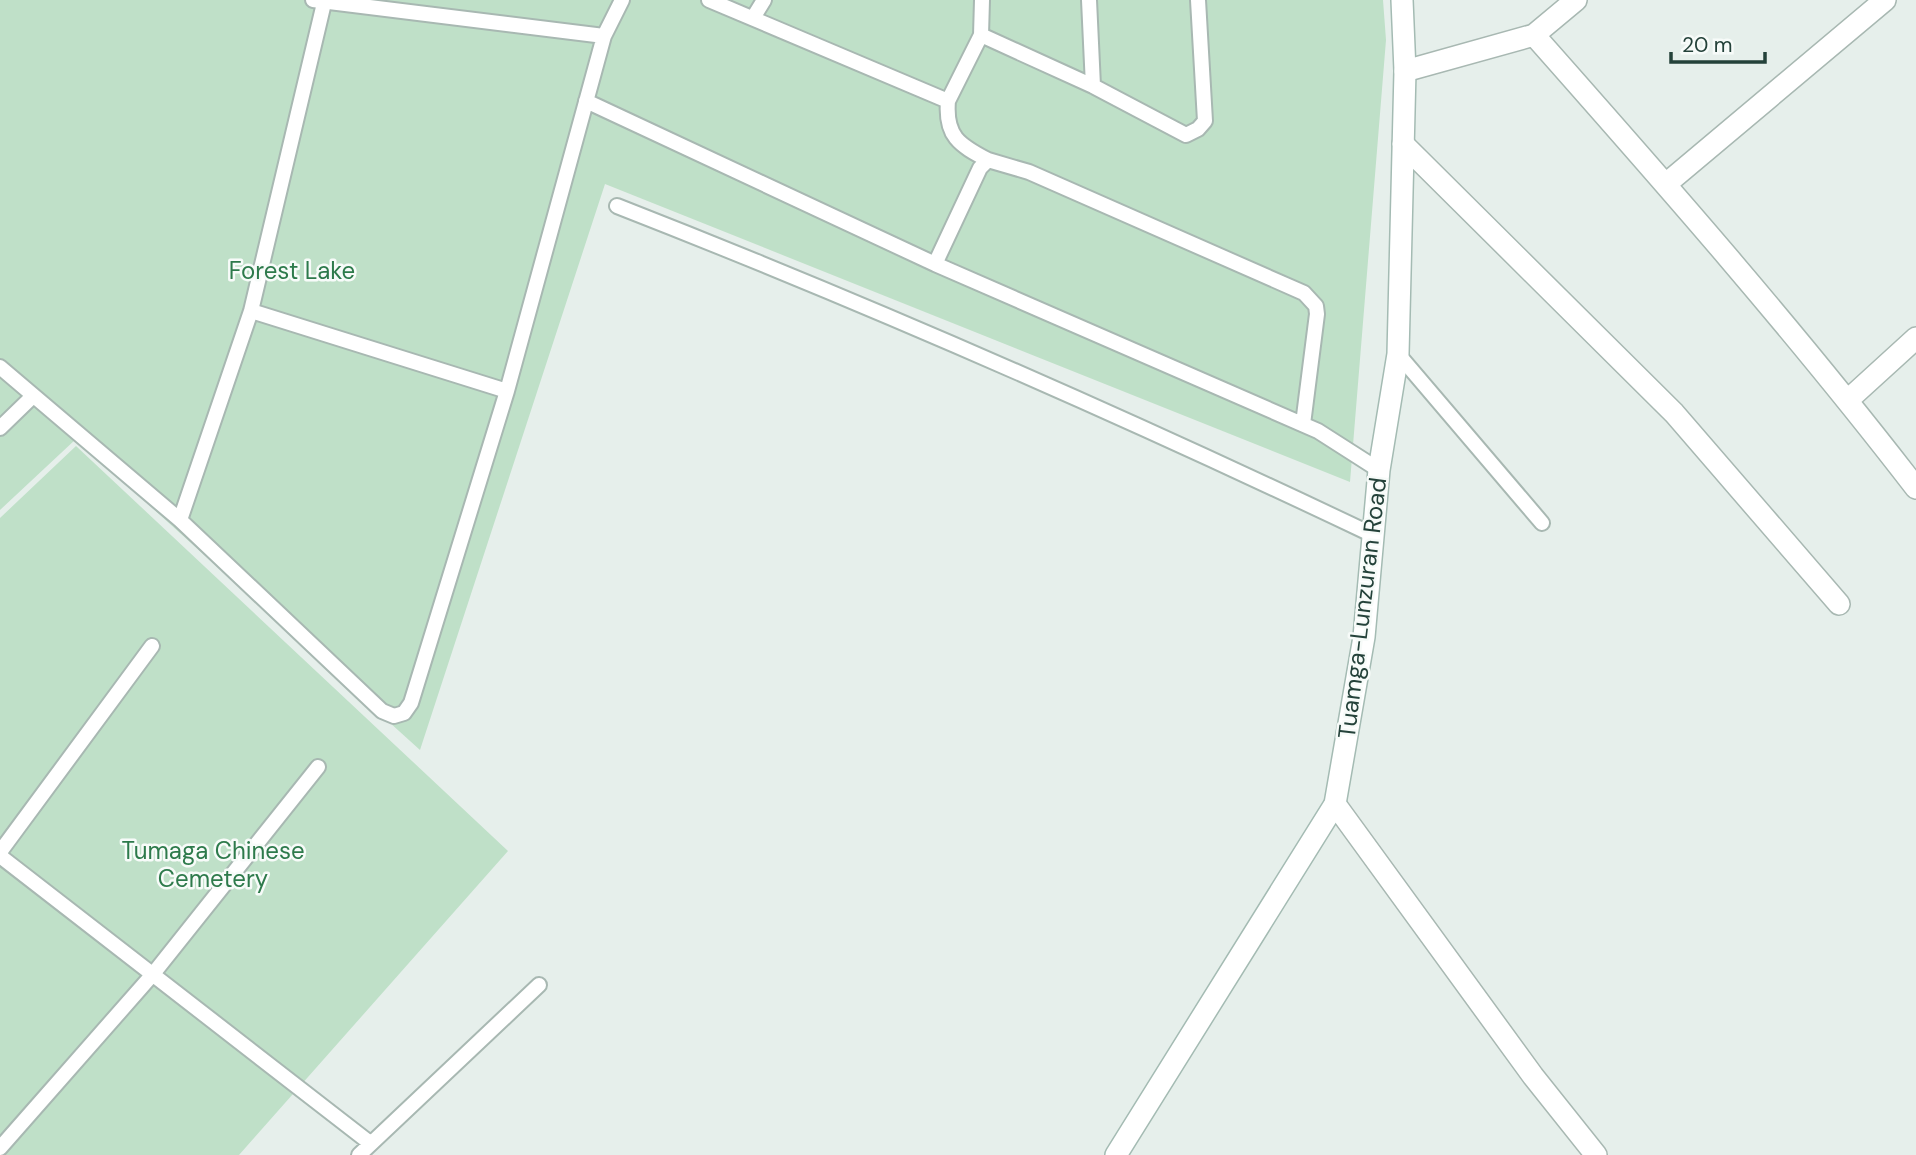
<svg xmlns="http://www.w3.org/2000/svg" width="1916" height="1155" viewBox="0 0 1916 1155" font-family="'DM Sans',sans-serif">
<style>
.green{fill:#bfe0c8}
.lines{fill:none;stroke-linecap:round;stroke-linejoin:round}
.lane-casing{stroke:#a8b8b2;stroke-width:18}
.street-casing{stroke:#a8b8b2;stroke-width:24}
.secondary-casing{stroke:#a4bbb3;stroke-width:24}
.lane{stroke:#fff;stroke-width:14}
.street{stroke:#fff;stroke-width:21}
.secondary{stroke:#fff;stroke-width:21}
.labels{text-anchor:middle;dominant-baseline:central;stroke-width:5;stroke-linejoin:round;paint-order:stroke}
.park-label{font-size:24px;fill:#2d7a4b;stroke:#f7fbf9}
.street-label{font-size:24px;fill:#24423a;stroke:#f7fbf9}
</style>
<rect width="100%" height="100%" fill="#e6efeb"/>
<path class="green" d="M0,0H1383L1386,40L1350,482L605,184L420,750L76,439L0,510Z
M76,446L508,851L239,1155H0V518Z"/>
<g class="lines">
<defs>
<path id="lane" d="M313,0L604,36
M709,0L948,101L981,35L982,0
M1089,0L1093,86
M753,18L764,0
M981,35L1093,86L1186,135L1198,129L1205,121L1198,0
M586,101L935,264L1318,431L1379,470
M948,101C945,136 959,145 988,160
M617,206C873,306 1125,417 1373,535
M935,264L980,168L988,160L1029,172L1304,293L1316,306L1317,314L1303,424
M251,311L507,391
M1398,354L1542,523
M0,367L180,520L382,711L394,716L404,713L411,703L507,391L604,36L622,0
M0,428L33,396
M180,520L251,311L324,3
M0,852L152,646
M0,856L370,1143
M0,1148L153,974L318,767
M359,1155L539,985"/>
<path id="street" d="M1534,35C1665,183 1795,331 1916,488
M1405,71L1534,35L1576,0
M1403,144L1674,413L1839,604
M1666,184L1885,0
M1848,400L1916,338
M1335,804L1533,1076L1596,1155"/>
<path id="secondary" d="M1116,1155L1335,804L1364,637L1379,470L1398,354L1405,71L1402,0"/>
</defs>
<use href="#lane" class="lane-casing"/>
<use href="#street" class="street-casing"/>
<use href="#secondary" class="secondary-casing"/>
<use href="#lane" class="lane"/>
<use href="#street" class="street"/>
<use href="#secondary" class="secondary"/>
</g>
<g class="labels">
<g class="park-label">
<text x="292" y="270">Forest Lake</text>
<text x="213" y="850">Tumaga Chinese<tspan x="213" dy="28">Cemetery</tspan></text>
</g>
<g class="street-label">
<text transform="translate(1362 608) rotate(-83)">Tuamga-Lunzuran Road</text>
</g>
</g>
<path d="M1671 52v10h94v-10" fill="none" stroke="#24423a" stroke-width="3.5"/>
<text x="1682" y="52" font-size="21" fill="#24423a" stroke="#f7fbf9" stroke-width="5" paint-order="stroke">20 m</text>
</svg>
